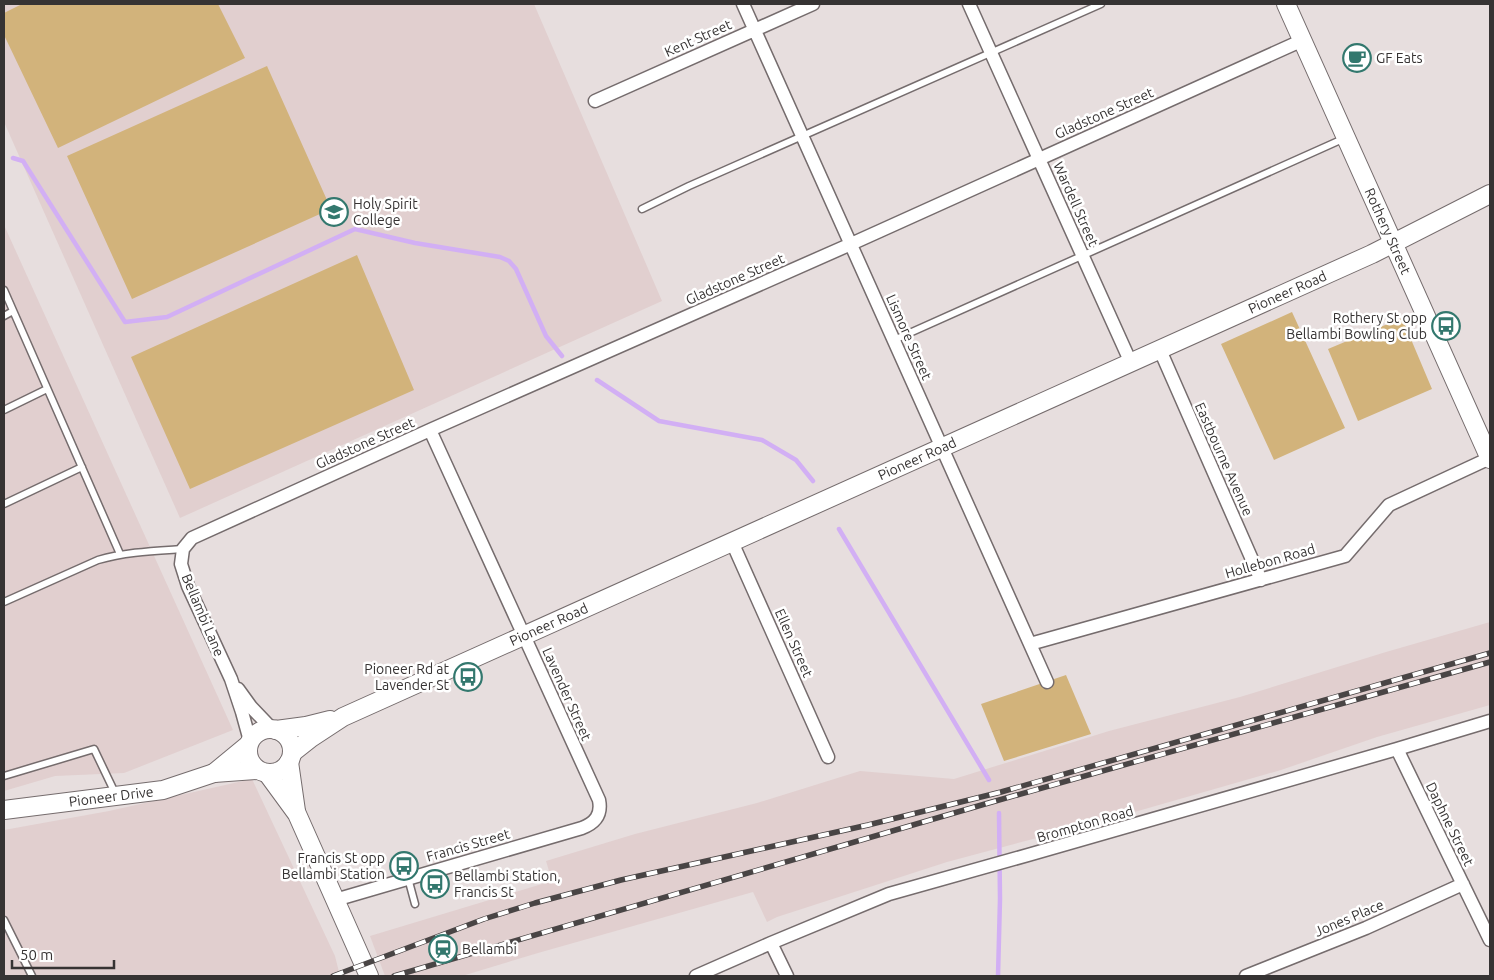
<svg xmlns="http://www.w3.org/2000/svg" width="1494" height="980" viewBox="0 0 1494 980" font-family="Ubuntu,sans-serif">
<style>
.built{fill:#e1cfcf}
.green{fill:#d2b37b}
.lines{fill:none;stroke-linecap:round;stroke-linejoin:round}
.stream{stroke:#d2aff4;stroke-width:4.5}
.service-casing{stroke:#756c6d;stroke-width:9}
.minor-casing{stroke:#756c6d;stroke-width:15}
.secondary-casing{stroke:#756c6d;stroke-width:20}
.service{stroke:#fff;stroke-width:6}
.minor{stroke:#fff;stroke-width:12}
.secondary{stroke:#fff;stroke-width:18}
.rail-casing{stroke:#494545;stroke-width:5.5}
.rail{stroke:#fff;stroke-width:4;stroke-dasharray:11;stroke-linecap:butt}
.labels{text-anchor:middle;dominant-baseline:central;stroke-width:5;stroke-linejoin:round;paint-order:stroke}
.street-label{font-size:14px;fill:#363333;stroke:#fff}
.poi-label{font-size:14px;fill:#363333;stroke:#fff;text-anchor:start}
</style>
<rect width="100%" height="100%" fill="#e7dede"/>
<path class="built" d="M4,4H534L662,301L180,518L4,122Z
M4,225L233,730L124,773L55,776L4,791Z
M1490,622V705L1377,737L1281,770L1138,811L947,862L777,917L767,922L753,892L538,953L462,976H385L370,936L552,881L546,861L635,834L757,803L860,771L954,779L1109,731L1240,697L1386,652Z
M252,779L335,956L340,976H4V830L109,811Z"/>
<path class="green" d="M22,4H218L245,58L58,148L4,35V13Z
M267,66L331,209L132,299L67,156Z
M357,255L414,390L190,489L131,357Z
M1292,312L1345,428L1274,460L1221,344Z
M1402,318L1432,389L1358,421L1328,349Z
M1066,675L1091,734L1004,761L981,704Z"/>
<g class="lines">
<path class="stream" d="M13,158L23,161L125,322L167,317L355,229L415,243L500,257L509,261L516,269L546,336L562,356
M597,380L659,421L762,440L796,460L813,481
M839,529L989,780
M998,976L1000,899L999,813"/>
<defs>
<path id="service" d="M642,209L689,186L1101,4
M4,290L120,554
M4,316L13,311
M894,340L1345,138
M4,410L47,389
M4,504L82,467
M4,602L98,560C126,552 154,551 183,549
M4,776L94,749L116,795
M408,878L415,904
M4,920L32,976"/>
<path id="minor" d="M743,4L1047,682
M969,4L1131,363
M595,101L813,4
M1160,350L1261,580
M732,542L828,757
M1030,644L1345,556L1389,505L1490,458
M238,689L251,707L272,729
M250,741L242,712L231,679L188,586L181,564L183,549L192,538L430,430L851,244L1303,40
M1397,749L1490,940
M335,900L582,828C595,823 602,815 599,800L430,430
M771,943L787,976
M696,976L771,943L889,894L1028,855L1397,749L1490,721
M1246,976L1366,928L1463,884"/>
<g id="secondary">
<path id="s1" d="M1286,4L1490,459"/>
<circle cx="270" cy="751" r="22"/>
<path d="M276,730L306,726L330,720"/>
<path id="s2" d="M292,753L311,738L343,717L1372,254L1490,194"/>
<path d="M289,762L296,811"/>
<path d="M214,773L248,745"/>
<path d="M267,773L297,814L369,976"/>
<path id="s3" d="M4,810L163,790L214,773L257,770"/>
</g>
</defs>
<use href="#service" class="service-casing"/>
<use href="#minor" class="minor-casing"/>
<use href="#secondary" class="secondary-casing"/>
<use href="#service" class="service"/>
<use href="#minor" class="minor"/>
<use href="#secondary" class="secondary"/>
<defs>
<path id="rail" d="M333,976L484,919L535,903L621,880L868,825L1001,792L1490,653
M394,976L985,804L1490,662"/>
</defs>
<use href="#rail" class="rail-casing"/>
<use href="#rail" class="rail"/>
</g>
<defs>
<symbol id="cafe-ring" viewBox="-11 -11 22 22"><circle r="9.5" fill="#fff" stroke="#33786e" stroke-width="1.5"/><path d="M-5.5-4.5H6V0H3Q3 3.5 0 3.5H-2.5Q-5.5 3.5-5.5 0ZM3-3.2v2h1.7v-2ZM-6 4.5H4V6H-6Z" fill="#33786e"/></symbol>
<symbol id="school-ring" viewBox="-11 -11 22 22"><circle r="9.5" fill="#fff" stroke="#33786e" stroke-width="1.5"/><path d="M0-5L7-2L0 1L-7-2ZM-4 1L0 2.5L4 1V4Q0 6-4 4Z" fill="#33786e"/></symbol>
<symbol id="bus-ring" viewBox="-11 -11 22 22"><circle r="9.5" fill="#fff" stroke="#33786e" stroke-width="1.5"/><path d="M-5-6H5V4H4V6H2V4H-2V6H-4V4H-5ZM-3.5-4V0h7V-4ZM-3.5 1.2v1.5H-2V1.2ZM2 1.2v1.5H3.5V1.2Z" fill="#33786e"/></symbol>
<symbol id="station-ring" viewBox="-11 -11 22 22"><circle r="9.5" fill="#fff" stroke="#33786e" stroke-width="1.5"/><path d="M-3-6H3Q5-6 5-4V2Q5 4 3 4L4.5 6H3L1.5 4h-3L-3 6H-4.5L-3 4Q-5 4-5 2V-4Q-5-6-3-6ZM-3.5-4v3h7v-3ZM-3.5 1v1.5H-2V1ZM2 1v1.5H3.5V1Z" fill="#33786e"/></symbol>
</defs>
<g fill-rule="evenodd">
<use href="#cafe-ring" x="1341" y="42" width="32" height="32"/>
<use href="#school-ring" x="318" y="196" width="32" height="32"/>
<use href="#bus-ring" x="1430" y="310" width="32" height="32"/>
<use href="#bus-ring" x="452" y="661" width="32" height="32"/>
<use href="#bus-ring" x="388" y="850" width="32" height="32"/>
<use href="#bus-ring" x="419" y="868" width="32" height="32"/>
<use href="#station-ring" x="427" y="933" width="32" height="32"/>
</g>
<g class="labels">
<g class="street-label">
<text transform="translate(698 38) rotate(-24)">Kent Street</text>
<text transform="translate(1104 113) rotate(-24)">Gladstone Street</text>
<text transform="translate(1076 204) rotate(66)">Wardell Street</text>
<text stroke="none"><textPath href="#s1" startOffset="249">Rothery Street</textPath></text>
<text transform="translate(735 279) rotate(-24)">Gladstone Street</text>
<text stroke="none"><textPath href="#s2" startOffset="1098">Pioneer Road</textPath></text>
<text transform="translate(909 337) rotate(66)">Lismore Street</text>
<text transform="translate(365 443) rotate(-24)">Gladstone Street</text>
<text stroke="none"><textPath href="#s2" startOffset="692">Pioneer Road</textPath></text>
<text transform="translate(1224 459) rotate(66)">Eastbourne Avenue</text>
<text transform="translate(1270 561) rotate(-16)">Hollebon Road</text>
<text transform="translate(203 615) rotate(67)">Bellambi Lane</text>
<text stroke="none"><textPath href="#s2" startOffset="288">Pioneer Road</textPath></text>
<text transform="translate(794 643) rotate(66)">Ellen Street</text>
<text transform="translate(567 694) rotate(66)">Lavender Street</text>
<text stroke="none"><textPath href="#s3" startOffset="108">Pioneer Drive</textPath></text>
<text transform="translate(1085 824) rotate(-16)">Brompton Road</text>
<text transform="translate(1450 824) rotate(64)">Daphne Street</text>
<text transform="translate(468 845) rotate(-16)">Francis Street</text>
<text transform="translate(1349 918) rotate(-23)">Jones Place</text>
</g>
<g class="poi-label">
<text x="1376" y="58">GF Eats</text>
<text x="353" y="204">Holy Spirit<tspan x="353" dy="16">College</tspan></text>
<text x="1427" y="318" text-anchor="end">Rothery St opp<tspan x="1427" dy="16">Bellambi Bowling Club</tspan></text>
<text x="449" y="669" text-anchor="end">Pioneer Rd at<tspan x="449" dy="16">Lavender St</tspan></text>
<text x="385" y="858" text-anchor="end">Francis St opp<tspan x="385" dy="16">Bellambi Station</tspan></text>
<text x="454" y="876">Bellambi Station,<tspan x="454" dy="16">Francis St</tspan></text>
<text x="462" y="949">Bellambi</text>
</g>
</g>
<rect width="1494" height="980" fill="none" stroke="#363333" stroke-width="10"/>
<path d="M12 960v8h102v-8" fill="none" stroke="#363333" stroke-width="2.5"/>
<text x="20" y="960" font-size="15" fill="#363333" stroke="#ffffff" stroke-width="4" paint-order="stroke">50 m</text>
</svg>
